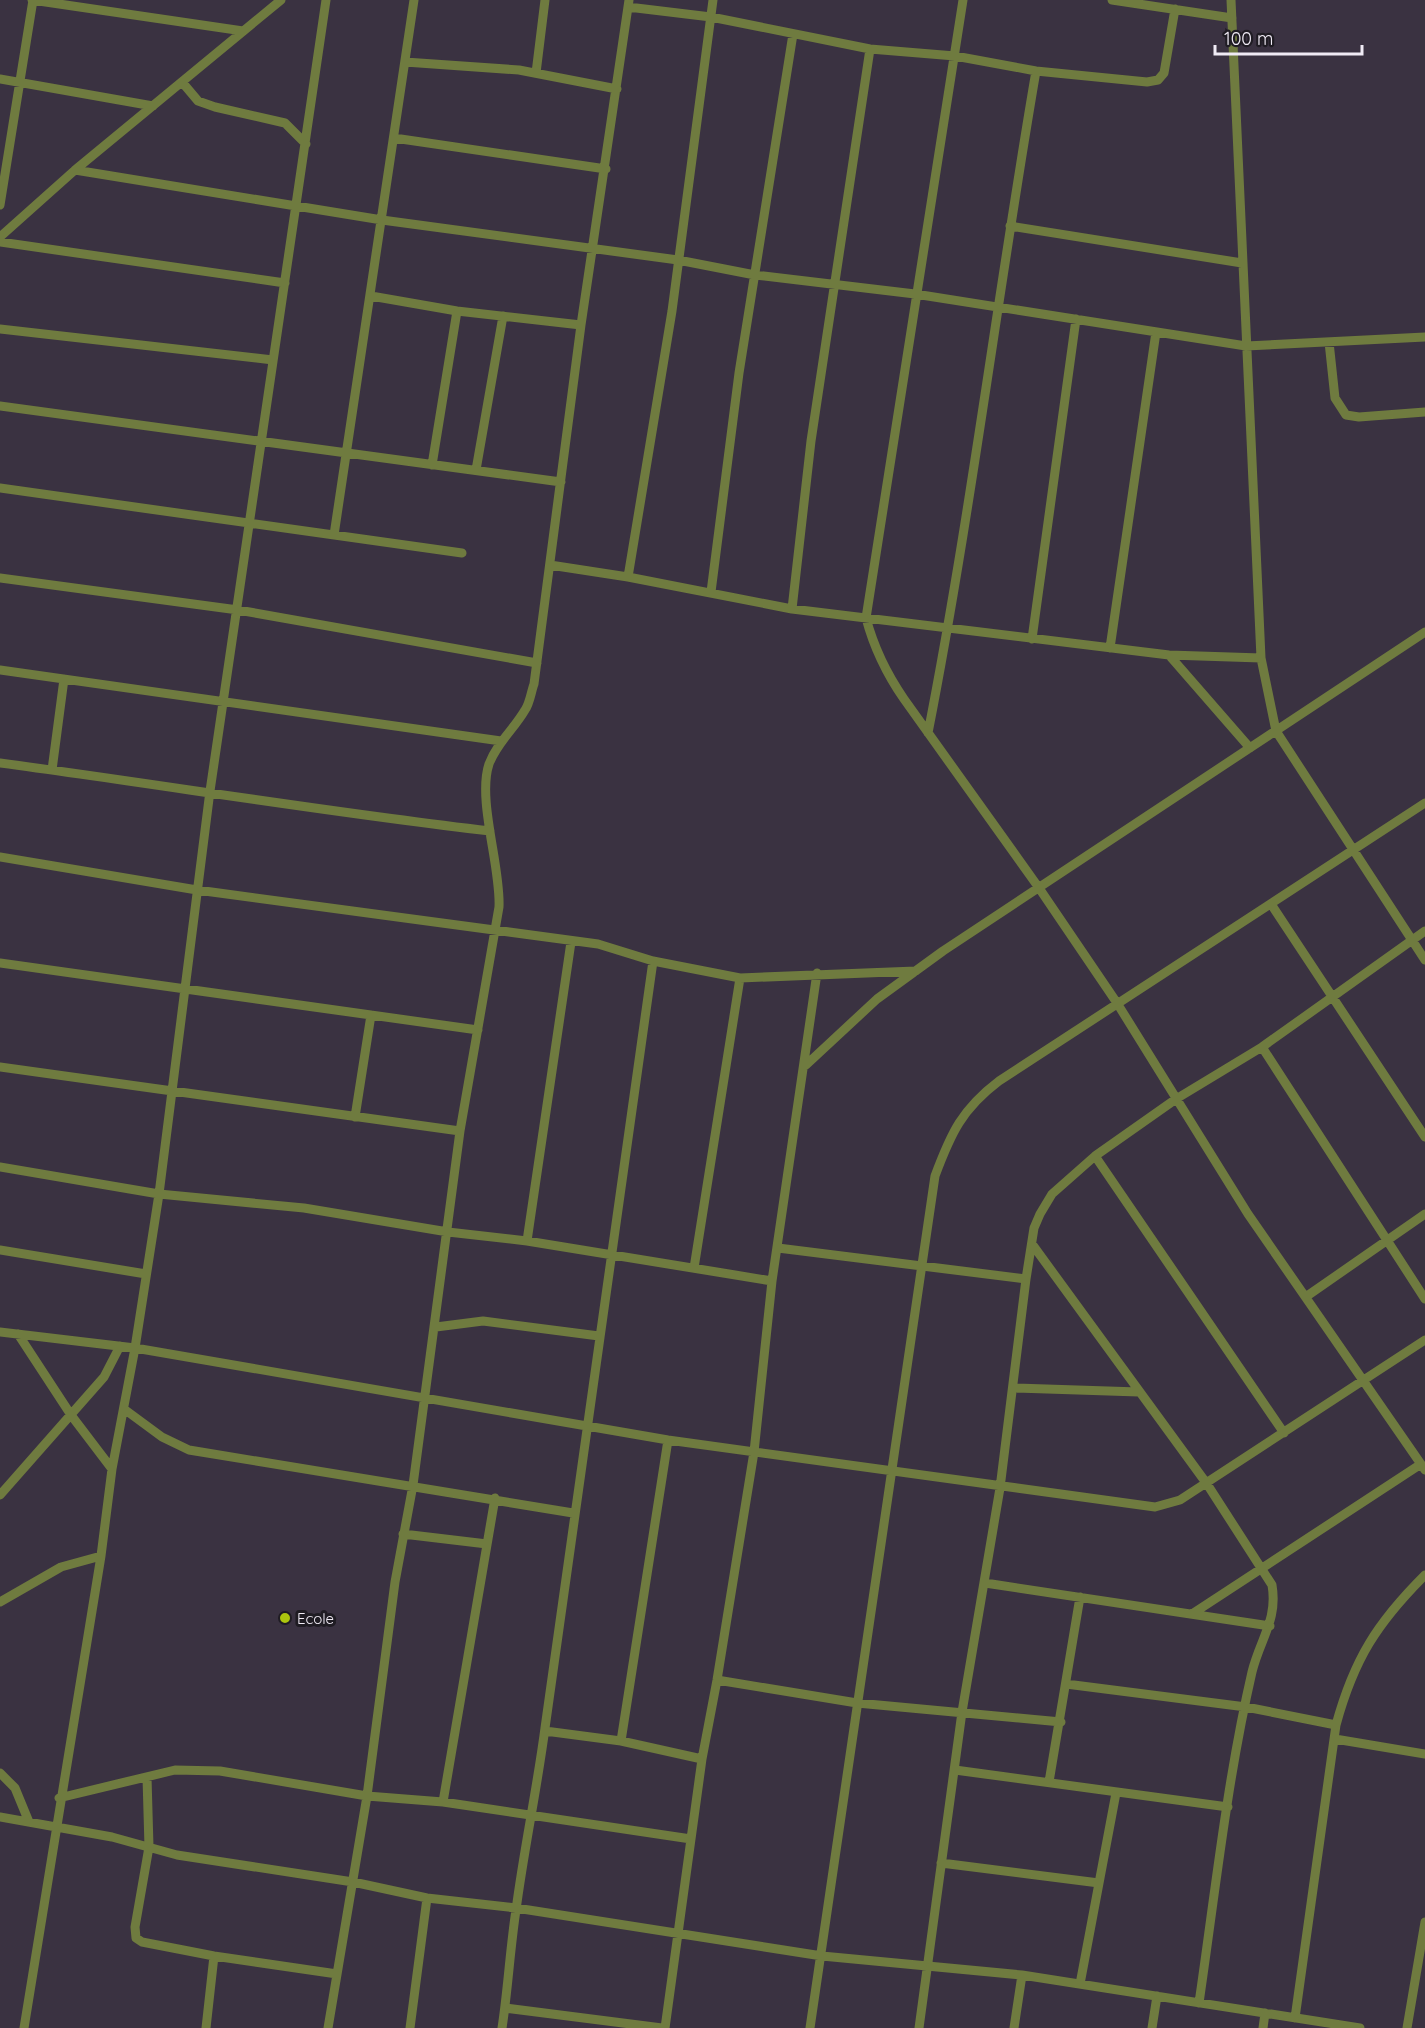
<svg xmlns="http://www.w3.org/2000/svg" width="1425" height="2028" viewBox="0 0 1425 2028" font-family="Quicksand,sans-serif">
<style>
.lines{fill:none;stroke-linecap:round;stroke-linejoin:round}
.street{stroke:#6f7b3f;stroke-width:9}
.poi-dot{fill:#adc60e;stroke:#1f1c23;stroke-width:2}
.labels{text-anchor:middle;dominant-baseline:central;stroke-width:6;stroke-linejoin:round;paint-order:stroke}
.poi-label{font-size:15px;fill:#f0ebf5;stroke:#1f1c23;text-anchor:start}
</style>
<rect width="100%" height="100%" fill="#3a3241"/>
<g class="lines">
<path class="street" d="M32,0L243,31
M963,0L866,618C874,648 886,673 904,699L1039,888L1117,1003L1248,1214L1425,1470
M1112,0L1232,18
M1231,0L1261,658L1276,731L1425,960
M628,7L711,17L870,49L955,56L1036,71L1147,82L1158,80L1164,73L1175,9
M405,62L519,70L617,89
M536,73L545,0
M0,79L153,106
M182,82L198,101L215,107L285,123L306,144
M394,138L606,169
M75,170L382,220L678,260L755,275L915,294L1246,346L1425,337
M0,205L33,0
M1010,226L1242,263
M0,237L75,170L281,0
M0,242L285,283
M371,296L457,311L581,325
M0,329L273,360
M1329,342L1335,398L1346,415L1359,417L1425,412
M0,406L561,482
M432,465L457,311
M476,470L503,316
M0,488L462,553
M334,535L414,0
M550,565L628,577L792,609L1169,655L1261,658
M628,577L672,311L713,0
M0,578L238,610L537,663
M711,592L739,373L793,34
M792,609L811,441L870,49
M1032,639L1076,319
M1110,648L1156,332
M1169,655L1250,748
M0,670L501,741
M928,733C971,513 998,291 1036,71
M0,763C164,785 326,812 490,831
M52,770L64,679
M0,857L197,890L598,944L653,961L740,978L916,971
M1271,904L1425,1137
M0,963L478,1030
M1262,1047L1425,1299
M806,1065L877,999L943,951L1425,632
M0,1067L460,1131
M355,1117L371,1015
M1095,1156L1284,1433
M0,1167L159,1194L304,1208L448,1232L527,1241L772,1281
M527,1241L571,942
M1032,1244L1207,1484L1272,1585C1278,1620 1260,1639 1252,1672C1227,1780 1215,1894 1199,2003
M778,1248L1026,1279
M0,1250L146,1274
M694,1268L740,978
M1307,1296L1425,1214
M436,1327L483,1321L599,1336
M0,1332L135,1348L668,1440L1155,1507L1180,1500L1425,1340
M18,1334L71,1415L112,1469
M1015,1388L1139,1392
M124,1409L162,1437L189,1450L573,1513
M0,1495L104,1377L120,1346
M403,1534L487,1544
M985,1583L1270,1626
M0,1602L61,1567L101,1556
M1192,1614L1421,1464
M717,1680L857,1703L1061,1722
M1066,1684L1246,1707L1336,1725
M545,1731L621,1741L702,1759
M1335,1739L1425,1754
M621,1741L668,1440
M955,1770L1228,1807
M0,1773L15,1788L29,1822
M147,1777L149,1847L135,1927L136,1938L142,1942L214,1956L337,1974
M1049,1782L1080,1597
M59,1798L175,1770L220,1771L367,1796L443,1802L691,1839
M443,1802L495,1498
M0,1817L112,1837L177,1855L353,1882L427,1898L516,1908L822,1956L1022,1975L1360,2028
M941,1863L1099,1883
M1080,1984L1116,1793
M505,2008L662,2028
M1295,2018L1336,1725C1354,1659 1377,1623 1425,1575
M24,2028L101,1556L112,1469L135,1348L159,1194L210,791L326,0
M206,2028L214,1956
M328,2028L367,1796L395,1582L413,1485L460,1131L499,907C501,867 477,800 489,764C497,743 514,729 525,710C530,703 531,692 534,684L581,325L629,0
M410,2028L427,1898
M502,2028C508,1989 510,1949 516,1910C524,1849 537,1789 545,1728C580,1472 615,1216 653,961
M665,2028L702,1759L717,1680L754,1452L772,1281L817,973
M810,2028L935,1176C951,1133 962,1109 999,1081L1425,803
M919,2028L962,1712L1000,1488L1026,1279L1034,1228L1040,1214L1052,1194L1095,1156L1176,1099L1262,1047L1425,931
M1014,2028L1022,1975
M1152,2028L1157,1996
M1263,2028L1265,2013
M1407,2028L1425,1922"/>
</g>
<circle class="poi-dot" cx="285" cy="1618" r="6"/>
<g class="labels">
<g class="poi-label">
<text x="297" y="1618">Ecole</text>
</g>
</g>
<path d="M1215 45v9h147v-9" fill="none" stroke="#f0ebf5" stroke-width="3"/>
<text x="1224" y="45" font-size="18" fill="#f0ebf5" stroke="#1f1c23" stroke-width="4.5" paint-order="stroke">100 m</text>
</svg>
